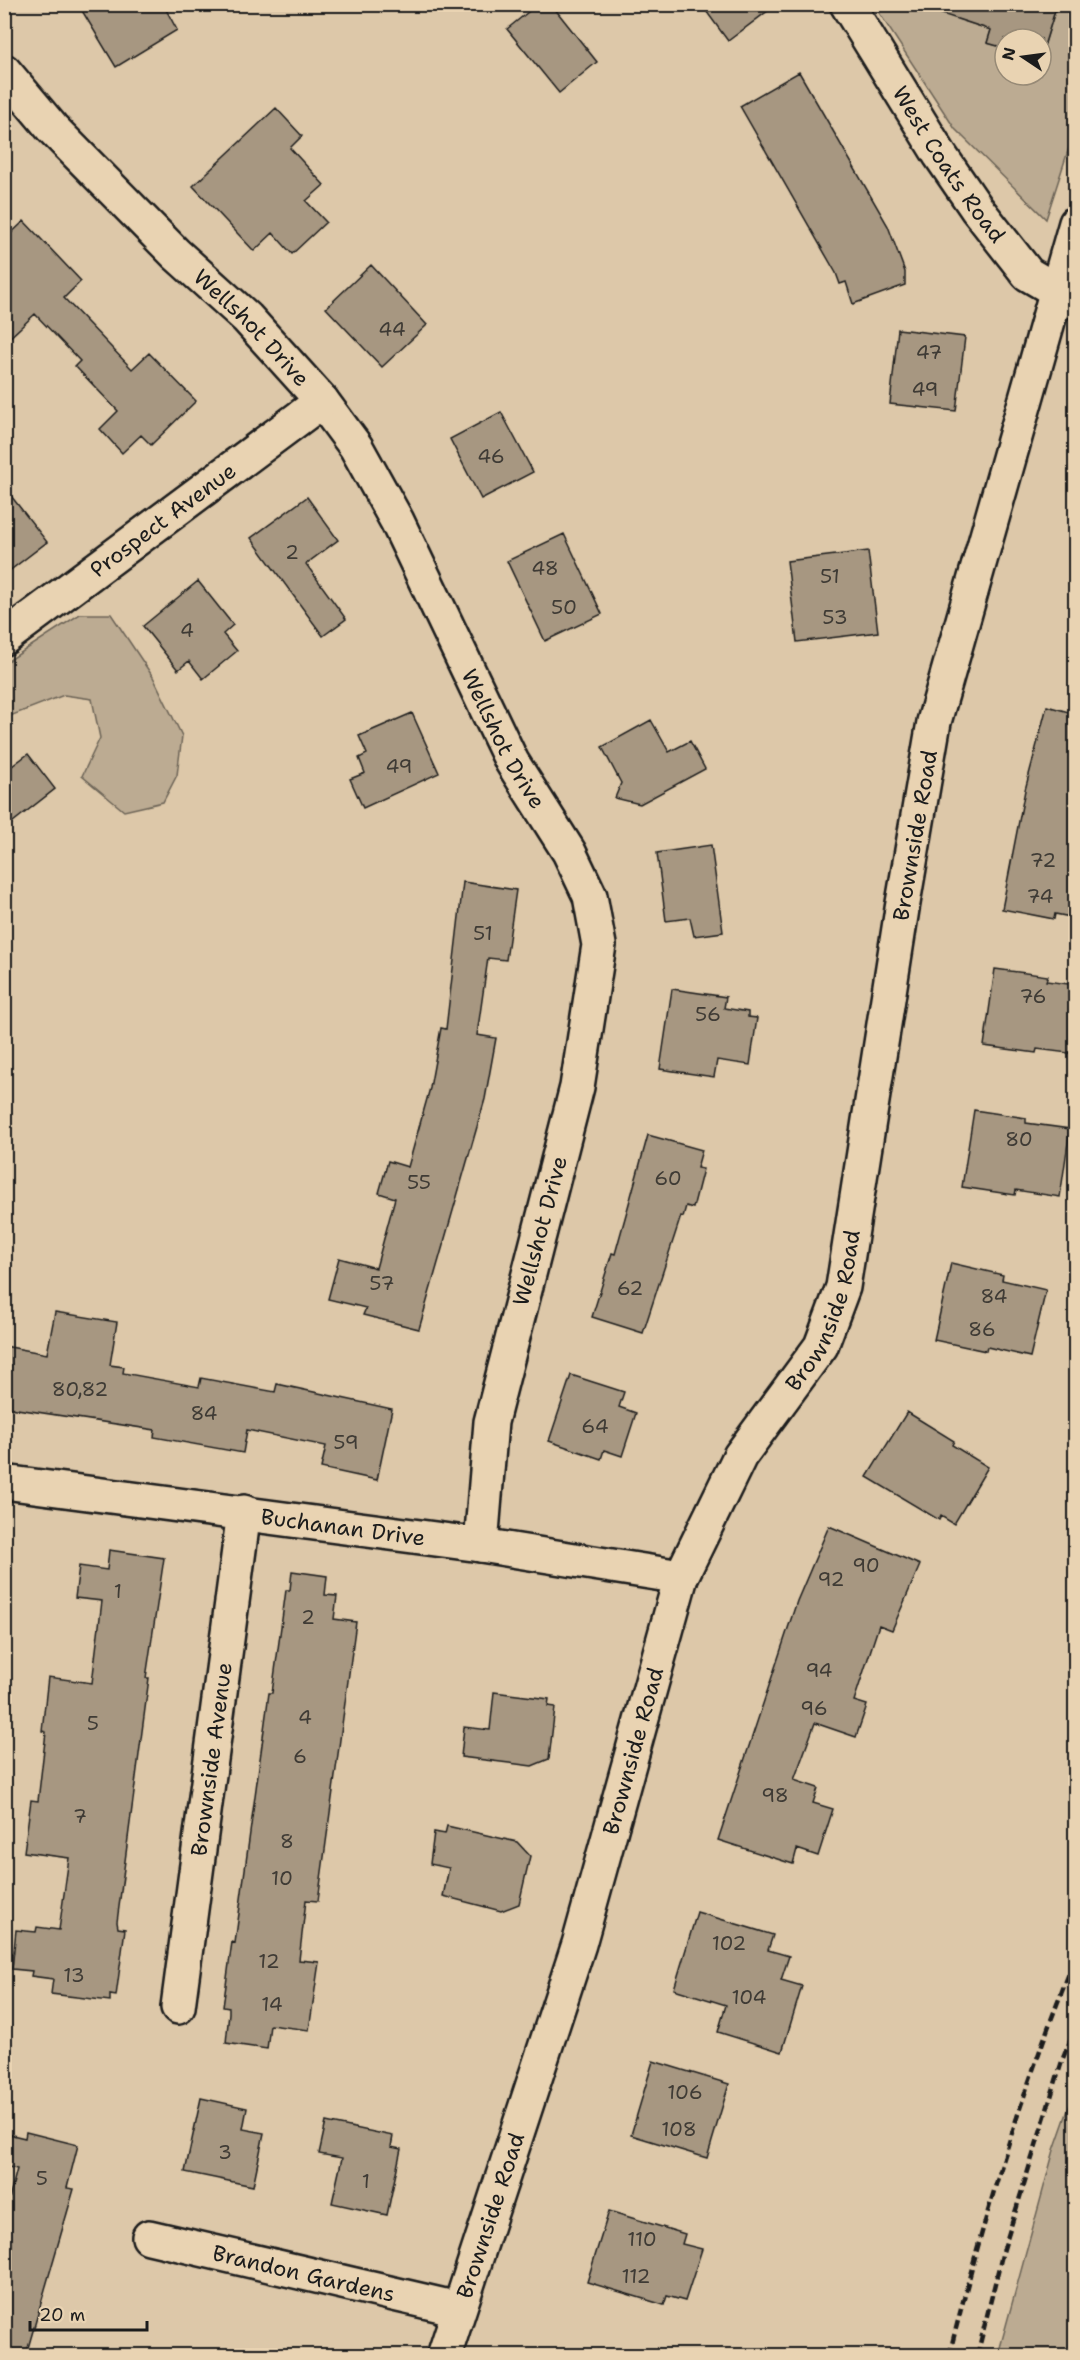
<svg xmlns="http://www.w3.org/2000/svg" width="1080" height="2360" viewBox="0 0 1080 2360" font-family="'Shantell Sans',sans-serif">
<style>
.green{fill:#bcab92;stroke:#6c6457;stroke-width:1.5}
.building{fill:#a79781;stroke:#1c1c1c;stroke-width:1.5}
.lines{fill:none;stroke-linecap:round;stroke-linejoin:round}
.street-casing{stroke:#1c1c1c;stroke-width:38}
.secondary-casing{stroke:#1c1c1c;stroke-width:38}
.street{stroke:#e9d3b2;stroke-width:33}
.secondary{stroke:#e9d3b2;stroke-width:33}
.rail{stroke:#1c1c1c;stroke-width:4.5;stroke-dasharray:9 4.5;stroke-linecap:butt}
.labels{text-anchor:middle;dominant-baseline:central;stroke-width:6;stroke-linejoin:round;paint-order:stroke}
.number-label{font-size:20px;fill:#3f3b35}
.street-label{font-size:22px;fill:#1c1c1c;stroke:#e9d3b2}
</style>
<rect width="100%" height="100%" fill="#ddc8a9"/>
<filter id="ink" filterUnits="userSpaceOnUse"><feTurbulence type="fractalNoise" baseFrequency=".0167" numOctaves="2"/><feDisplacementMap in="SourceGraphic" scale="12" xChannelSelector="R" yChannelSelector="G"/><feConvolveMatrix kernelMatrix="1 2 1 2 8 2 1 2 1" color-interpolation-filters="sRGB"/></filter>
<g filter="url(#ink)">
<path class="green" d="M874,5H961L957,19L991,30L987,43L1005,48V75H1041V56L1057,5H1075V129L1046,219L955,129Z
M80,614H111L153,677L182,736L177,775L163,802L124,811L82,776L100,738L92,699L64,695L5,718V663Z
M1075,2090V2355H998L1054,2150Z"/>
<path class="building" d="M78,4H163L177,30L116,67Z
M538,4H551L597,62L559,93L507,29Z
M701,4H777L728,41Z
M934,4H1057L1041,56V39H1005V48L987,43L991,30L933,11Z
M799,72L888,226L905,272V285L853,304L846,282L840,284L836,273L740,106Z
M276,108L302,136L290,148L324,185L306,201L326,222L292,254L273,233L254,251L193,186Z
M24,221L81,281L64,298L132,369L149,353L196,401L151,445L141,435L122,453L100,429L118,411L75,366L80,361L35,314L4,343V240Z
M371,265L427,325L382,367L326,308Z
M898,329L965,337L956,411L890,404Z
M501,412L533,472L481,499L450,439Z
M4,487L47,542L4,575Z
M307,497L338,540L306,564L346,619L323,636L251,538Z
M564,534L602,614L545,641L507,561Z
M868,551L878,632L797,642L787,561Z
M198,581L233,625L223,634L237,651L203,679L189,661L178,670L143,626Z
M1047,706L1076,714V918L1055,914L1054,919L1002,909L1025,790Z
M412,713L439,773L363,808L350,779L365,773L359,758L367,754L359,736Z
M651,720L669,752L690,741L705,769L640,804L615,798L621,783L602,747Z
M28,754L55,789L4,829V772Z
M711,845L723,932L694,936L690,918L666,921L657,853Z
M463,882L516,890L506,960L488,958L477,1035L496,1038L485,1099L419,1329L363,1315L366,1308L328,1299L339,1258L376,1268L395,1198L379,1193L388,1161L408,1167L430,1088L441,1028L446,1029Z
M995,969L1048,976L1046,981L1076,985V1054L1037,1049L1036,1053L984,1046Z
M672,989L726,997L724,1008L748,1012V1017L757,1018L750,1065L717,1060L714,1077L660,1069Z
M974,1110L1026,1118V1123L1070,1129L1060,1197L1016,1190L1015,1195L962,1187Z
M648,1135L702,1150L697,1168L703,1169L693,1208L686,1206L683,1217L681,1216L643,1333L592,1317L612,1253L615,1254Z
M951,1263L1003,1275L1002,1280L1046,1290L1030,1357L987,1347L986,1351L934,1340Z
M55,1312L117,1322L110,1365L124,1367L123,1373L199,1387L201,1378L275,1392L277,1384L392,1409L377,1480L321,1468L326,1446L247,1430L243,1453L154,1437L155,1430L4,1407V1346L47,1354Z
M571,1375L624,1392L619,1407L636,1413L622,1456L604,1450L601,1459L549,1441Z
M907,1412L954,1441L952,1445L988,1467L954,1524L941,1516L939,1520L867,1477Z
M829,1526L920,1565L892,1630L879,1625L854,1701L867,1705L856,1737L815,1723L794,1780L818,1788L813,1803L833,1809L818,1856L797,1849L793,1864L718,1840L797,1601Z
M109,1550L164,1558L146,1678H149L117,1922L118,1928L125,1929L116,1996L110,1995V2001L51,1994L53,1979L31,1976L32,1971L12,1969L16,1930L36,1932L37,1927L59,1930L69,1858L24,1852L31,1800L38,1801L46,1732L42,1731L48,1677L92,1683L102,1601L75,1598L79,1566L107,1570Z
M292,1571L327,1576L325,1595L337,1596L334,1619L356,1622L318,1901L306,1900L299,1960L319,1962L309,2030L270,2025L267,2049L226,2043L229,2013V2008L223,2007L232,1942L235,1943L269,1693H272L286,1590H290Z
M494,1692L549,1699L548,1706L555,1707L549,1759L532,1766L461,1757L464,1727L490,1730Z
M447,1826L517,1842L530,1856L519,1904L501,1911L443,1896L449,1868L430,1864L434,1832L445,1834Z
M697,1912L773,1935L768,1950L789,1956L781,1980L802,1986L782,2052L718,2032L726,2005L674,1989Z
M653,2061L729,2084L707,2158L631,2135Z
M201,2098L247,2108L243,2129L264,2133L253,2186L185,2172Z
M326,2122L393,2136L391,2147L401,2149L387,2215L332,2203L342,2158L319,2154Z
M26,2132L78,2145L67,2188L74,2189L26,2355H4V2218L17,2169L4,2166V2133L25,2138Z
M609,2211L685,2234L682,2244L702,2249L685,2301L667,2296L664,2305L587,2282Z"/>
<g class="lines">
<defs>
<g id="street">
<path id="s1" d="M847,4L940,155L977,209L1028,274L1076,302"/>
<path id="s2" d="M4,71L52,128L176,254L247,318L322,401L356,447L397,521L512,762L569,852L590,896L599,945L577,1087L491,1422L481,1545"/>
<path id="s3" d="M4,638L322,401"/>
<path id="s4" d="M4,1482L481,1545L681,1577"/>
<path id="s5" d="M178,2007L244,1512"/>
<path id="s6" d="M149,2237L458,2309"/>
</g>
<g id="secondary">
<path id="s7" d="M444,2356L579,1944L681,1577L740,1456L821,1346L843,1287L902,909L934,722L1076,223"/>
</g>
</defs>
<use href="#street" class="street-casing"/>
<use href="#secondary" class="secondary-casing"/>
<use href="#street" class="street"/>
<use href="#secondary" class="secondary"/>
<path class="rail" d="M949,2356C983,2220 1023,2086 1076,1956
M977,2356L1002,2255L1063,2058L1076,2027"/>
</g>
</g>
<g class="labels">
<g class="number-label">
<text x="392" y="329">44</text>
<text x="929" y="352">47</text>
<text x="925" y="389">49</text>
<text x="491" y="456">46</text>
<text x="292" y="552">2</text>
<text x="545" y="568">48</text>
<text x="830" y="576">51</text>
<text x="564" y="607">50</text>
<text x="835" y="617">53</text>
<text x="187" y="630">4</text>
<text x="399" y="766">49</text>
<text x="1043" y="860">72</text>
<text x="1040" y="896">74</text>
<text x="483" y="933">51</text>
<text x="1033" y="996">76</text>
<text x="708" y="1014">56</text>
<text x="1019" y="1139">80</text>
<text x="668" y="1178">60</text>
<text x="419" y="1182">55</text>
<text x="382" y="1283">57</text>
<text x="630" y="1288">62</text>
<text x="994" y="1296">84</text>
<text x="982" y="1329">86</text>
<text x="80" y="1389">80,82</text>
<text x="204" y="1413">84</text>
<text x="595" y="1426">64</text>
<text x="346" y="1442">59</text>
<text x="866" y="1565">90</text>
<text x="831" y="1579">92</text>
<text x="118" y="1591">1</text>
<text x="308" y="1617">2</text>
<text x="819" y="1670">94</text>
<text x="814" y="1708">96</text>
<text x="305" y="1717">4</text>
<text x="93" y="1723">5</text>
<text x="300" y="1756">6</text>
<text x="775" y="1795">98</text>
<text x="80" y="1816">7</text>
<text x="287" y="1841">8</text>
<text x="282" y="1878">10</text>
<text x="729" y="1943">102</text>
<text x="269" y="1961">12</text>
<text x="74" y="1975">13</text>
<text x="749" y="1997">104</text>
<text x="272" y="2004">14</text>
<text x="685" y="2092">106</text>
<text x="679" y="2129">108</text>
<text x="225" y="2152">3</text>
<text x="42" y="2178">5</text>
<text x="366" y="2181">1</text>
<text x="642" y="2239">110</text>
<text x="636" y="2276">112</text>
</g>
<g class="street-label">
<text stroke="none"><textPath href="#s1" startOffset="190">West Coats Road</textPath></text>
<text stroke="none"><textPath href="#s2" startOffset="357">Wellshot Drive</textPath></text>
<text stroke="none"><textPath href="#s3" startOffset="198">Prospect Avenue</textPath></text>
<text stroke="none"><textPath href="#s2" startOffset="843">Wellshot Drive</textPath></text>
<text stroke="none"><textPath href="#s7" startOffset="1606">Brownside Road</textPath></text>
<text transform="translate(540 1231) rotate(-75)">Wellshot Drive</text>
<text stroke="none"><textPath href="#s7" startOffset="1120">Brownside Road</textPath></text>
<text stroke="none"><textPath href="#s4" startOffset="342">Buchanan Drive</textPath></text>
<text stroke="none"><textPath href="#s7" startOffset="634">Brownside Road</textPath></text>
<text stroke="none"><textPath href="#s5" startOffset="250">Brownside Avenue</textPath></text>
<text stroke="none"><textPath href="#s7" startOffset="148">Brownside Road</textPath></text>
<text stroke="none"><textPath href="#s6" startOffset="159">Brandon Gardens</textPath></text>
</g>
</g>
<rect width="1080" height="2360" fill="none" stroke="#e9d3b2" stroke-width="24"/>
<rect x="12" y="12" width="1056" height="2336" fill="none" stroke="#1c1c1c" stroke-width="2" filter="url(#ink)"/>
<g transform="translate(1023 57) rotate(283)"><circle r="28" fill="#e9d3b2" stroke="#978a76" stroke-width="1.5"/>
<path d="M0-4.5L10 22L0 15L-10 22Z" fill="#1c1c1c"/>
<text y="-9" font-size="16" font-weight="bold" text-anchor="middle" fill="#1c1c1c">N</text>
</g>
<path d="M30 2321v9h117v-9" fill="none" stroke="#1c1c1c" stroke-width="3"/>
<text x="39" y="2321" font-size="18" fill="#1c1c1c" stroke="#e9d3b2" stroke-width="4.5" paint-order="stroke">20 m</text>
</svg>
